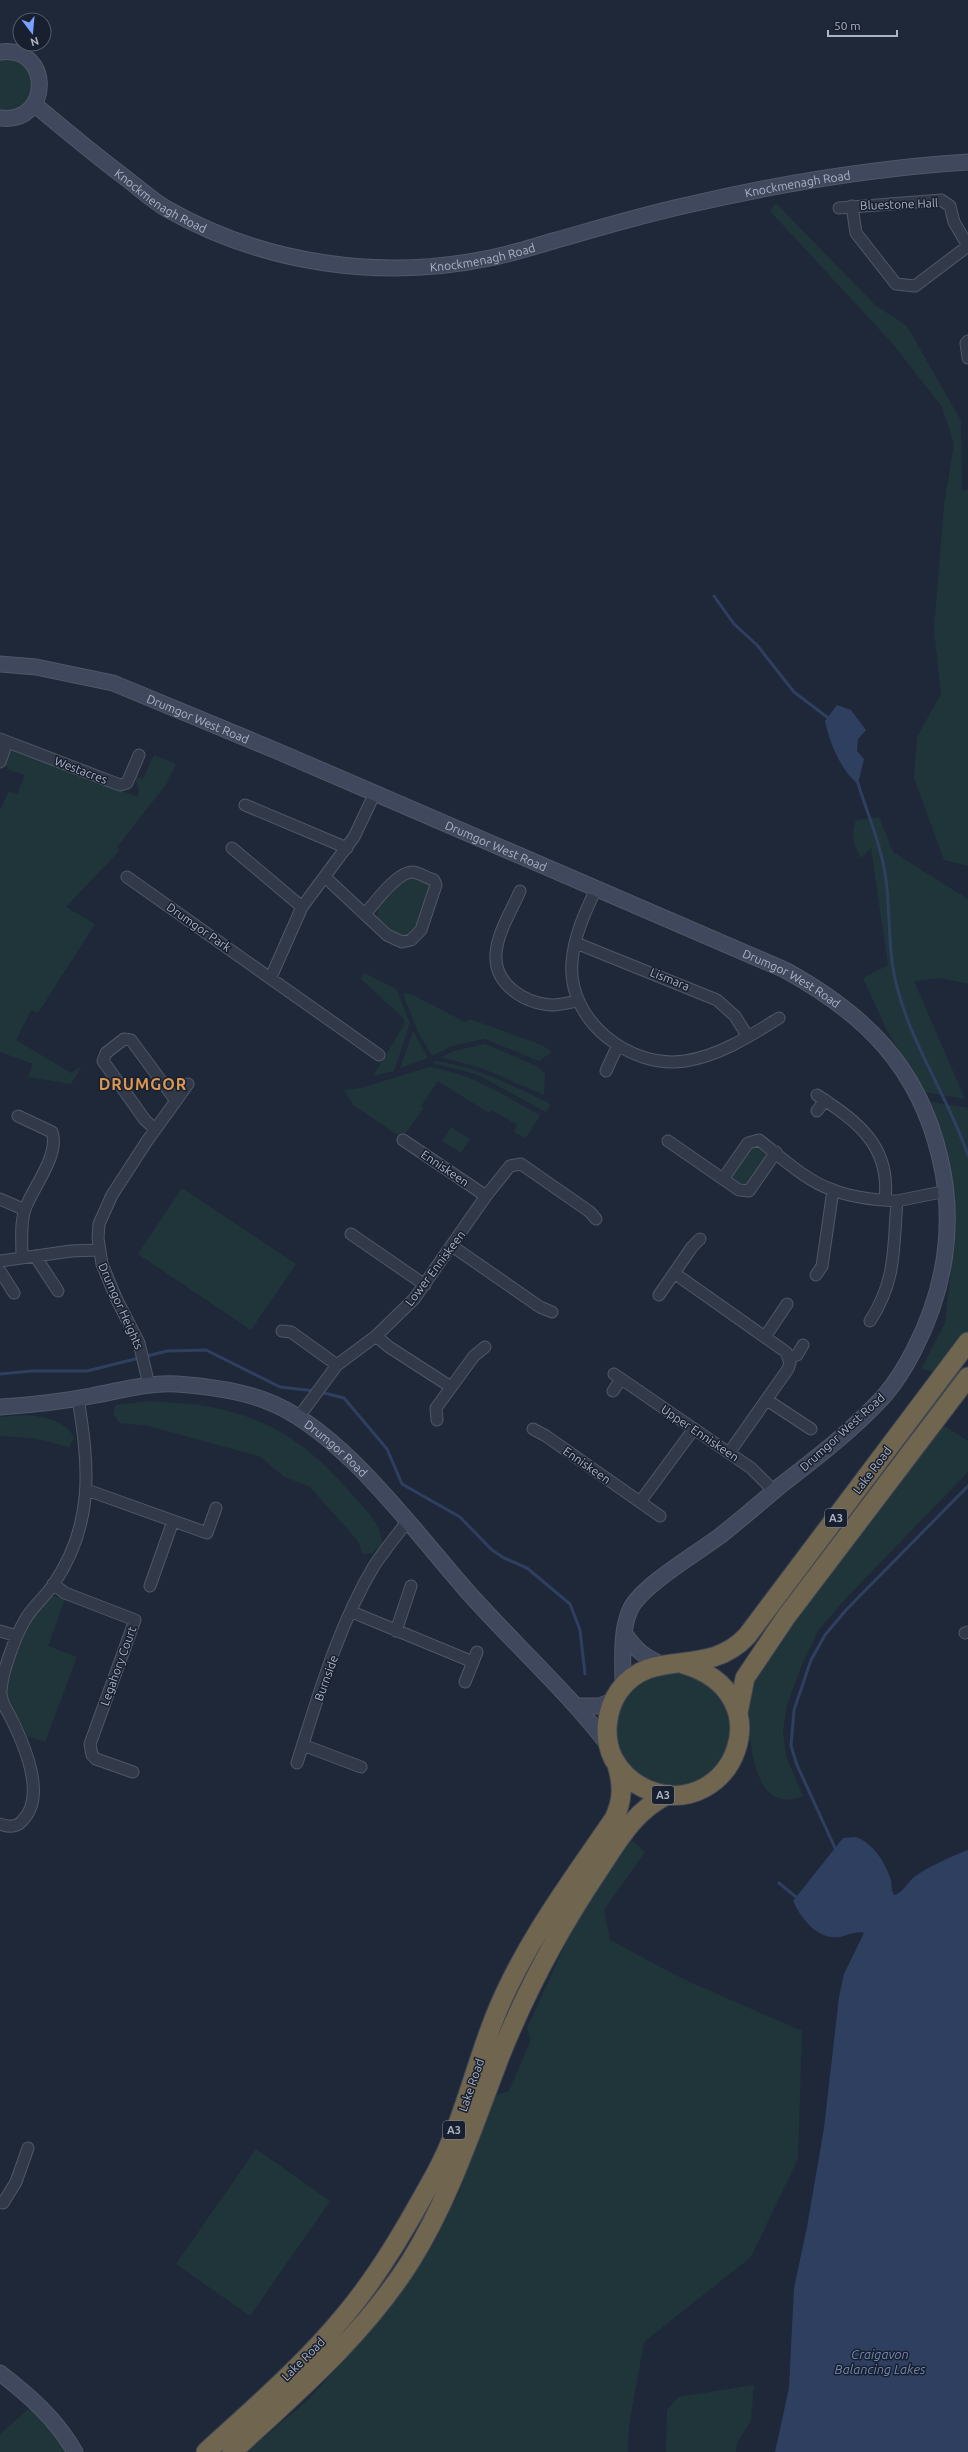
<svg xmlns="http://www.w3.org/2000/svg" width="968" height="2452" viewBox="0 0 968 2452" font-family="Ubuntu,sans-serif">
<style>
.green{fill:#20353a}
.water{fill:#2f3f60}
.lines{fill:none;stroke-linecap:round;stroke-linejoin:round}
.stream{stroke:#2f3f60;stroke-width:3}
.street-casing{stroke:#505767;stroke-width:13}
.secondary-casing{stroke:#505767;stroke-width:17}
.highway-casing{stroke:#3d4454;stroke-width:21}
.street{stroke:#323a49;stroke-width:11}
.secondary{stroke:#40485d;stroke-width:15}
.highway{stroke:#70654e;stroke-width:19}
.labels{text-anchor:middle;dominant-baseline:central;stroke-width:3;stroke-linejoin:round;paint-order:stroke}
.shield{fill:#181f2e;stroke:#808798;stroke-width:1}
.shield-label{font-size:11px;font-weight:bold;fill:#acb4c6}
.street-label{font-size:12px;fill:#acb4c6;stroke:#181f2e}
.water-label{font-size:13px;font-style:italic;fill:#7288b2;stroke:#181f2e}
.district-label{font-size:16px;font-weight:bold;letter-spacing:1px;fill:#db9852;stroke:#181f2e}
</style>
<rect width="100%" height="100%" fill="#1e2839"/>
<path class="green" d="M6,57L23,62L33,75L30,100L16,111H0V58Z
M776,203L875,305L907,326L961,421L962,491L968,489V866L944,860L914,778L917,737L941,694L934,629L944,505L954,444L942,407L892,343L770,211Z
M13,750L138,797L139,789L135,777L143,779L154,755L176,764L165,786L117,847L119,851L66,907L95,924L38,1013L31,1010L16,1040L71,1073L82,1066L71,1084L28,1077L33,1064L0,1052V810L9,791L17,794L25,775L9,770L6,765V754Z
M879,817L893,852L968,899V984L941,978L914,981L965,1099L924,1092L887,1031L863,978L888,965L871,848L861,858C853,844 851,835 856,820Z
M414,876C423,880 429,882 431,892L413,933L403,937L397,935L377,917L378,907L406,878Z
M365,973L396,989L410,1023L394,1071L373,1076L404,1025V1019L360,978Z
M403,993L413,995L465,1022L470,1019L542,1045L552,1052L539,1061L485,1039L452,1046L432,1056L417,1030Z
M413,1031L428,1058L400,1068Z
M485,1044L537,1066L545,1073L544,1095L484,1069L441,1057L454,1051Z
M434,1061C476,1066 513,1086 551,1104L546,1112L476,1074L433,1063Z
M429,1067C471,1073 503,1095 540,1115L526,1138L514,1132L517,1125L492,1110L489,1113L438,1081L421,1106L424,1108L402,1138L353,1105L344,1090L361,1088Z
M927,1101L968,1108V1335L939,1373L921,1369L945,1323L956,1223L946,1147Z
M451,1127L470,1139L461,1153L442,1141Z
M752,1145L767,1152L768,1156L749,1183L745,1185L732,1178L731,1175Z
M182,1188L296,1264L251,1330L138,1254Z
M150,1401C170,1403 191,1403 211,1407C275,1420 313,1448 355,1498C367,1511 382,1525 382,1544L373,1553L362,1554L358,1541L310,1487L284,1477L261,1457L149,1426L120,1423L113,1414L116,1405Z
M26,1415C46,1417 64,1420 74,1437L69,1447L33,1438L0,1436V1417Z
M940,1423L968,1441V1472L848,1596L818,1631L801,1667L787,1705L783,1731L786,1756L803,1796C758,1814 752,1757 749,1728C747,1717 744,1708 747,1697C749,1687 756,1676 761,1666Z
M52,1596L65,1599L48,1646L77,1657L45,1742L27,1736L6,1694C11,1666 29,1613 52,1596Z
M616 1729a57 57 0 1 1 114 0a57 57 0 1 1-114 0Z
M632,1840L645,1852L604,1910L610,1940L683,1979L802,2031L798,2159L751,2257L644,2342L629,2425L628,2452H247L309,2399L391,2306L458,2195L494,2096L509,2091L531,2040L527,2028L581,1910Z
M256,2149L330,2201L250,2316L176,2264Z
M754,2385L751,2420L737,2443L736,2452H666L667,2410L678,2397Z
M31,2407L48,2424L66,2452H0V2434Z"/>
<path class="water" d="M837,705L851,710L866,730L858,739L857,751L864,759L858,784C841,771 829,741 825,721Z
M856,1837C874,1844 885,1862 891,1880C892,1885 891,1890 894,1895C902,1893 906,1885 912,1879C923,1869 954,1855 968,1850V2452H775L789,2388L794,2288L807,2227L824,2128L839,1997L844,1974L864,1933C856,1930 847,1936 839,1937C817,1940 801,1918 793,1901L843,1838Z"/>
<g class="lines">
<path class="stream" d="M714,596L734,624L757,645L794,692L831,720
M857,780C866,811 880,840 885,873C891,910 887,950 897,987C912,1046 948,1097 968,1155
M0,1374L32,1371H87L167,1351L206,1350L280,1387L315,1391
M320,1392L344,1398L387,1449L402,1484L460,1517L492,1550L504,1558L527,1568L570,1604L580,1630L585,1674
M835,1848L797,1765L791,1746L794,1710L811,1660L825,1635L846,1610L968,1486
M779,1883L796,1897"/>
<defs>
<path id="street" d="M852,206L856,233L896,284L915,286L968,246
M839,208L941,200L950,206L954,222L968,246
M968,341L966,343L968,358
M0,739L120,785L127,783L139,755
M0,762L7,742
M245,805L347,848
M232,848L302,907
M127,877L379,1055
M325,877L387,935L402,942L411,940L421,930L436,885L434,880C427,878 420,873 413,872C398,871 375,902 366,913
M596,889C585,912 574,936 572,962C567,1021 630,1069 685,1061C719,1056 750,1036 779,1018
M520,891C512,910 497,933 496,954C494,984 524,1003 551,1005C560,1005 570,1002 579,1001
M576,943L717,1000L735,1016L748,1037
M271,977L302,907L354,837L374,795
M606,1071L617,1047
M817,1095C858,1122 891,1146 885,1200
M817,1111L825,1100
M18,1116L52,1132C60,1155 33,1187 25,1209C20,1224 22,1242 22,1258
M155,1129L145,1120L103,1061L106,1053L124,1039L131,1040L176,1101
M403,1140L486,1196
M668,1141L723,1179L748,1143L759,1140C781,1157 806,1181 833,1190C853,1198 876,1200 897,1201
M723,1179L739,1190L749,1191L776,1152
M0,1199L25,1210
M351,1234L425,1285
M452,1246L540,1307L552,1312
M35,1256L58,1291
M0,1261L71,1251L98,1250
M0,1271L14,1293
M674,1273L786,1352L790,1363L788,1369L729,1453
M816,1275L822,1266L833,1190
M659,1295L692,1247L700,1239
M870,1321C897,1279 893,1248 897,1201L946,1191
M282,1331L291,1332L337,1365
M376,1336L389,1347L451,1387
M765,1337L787,1304
M789,1357L797,1355L803,1345
M614,1374L751,1468L774,1491
M149,1385L139,1343L116,1298L102,1264L98,1238L99,1224L112,1195L147,1141L188,1084
M613,1391L621,1379
M767,1400L811,1429
M298,1418L337,1365L376,1336L414,1299L486,1196L510,1166L521,1164L590,1212L596,1219
M437,1420L436,1408L474,1356L485,1347
M533,1429L546,1436L640,1502L693,1430
M87,1490L207,1533L216,1508
M640,1502L660,1516
M53,1584L65,1593L135,1620L90,1744L92,1755L96,1759L133,1772
M150,1586L173,1521
M352,1612L473,1662L477,1652
M0,1631L17,1636
M396,1631L411,1586
M965,1633L968,1632
M465,1682L473,1662
M303,1745L361,1767
M297,1763C318,1697 338,1626 374,1566C384,1551 396,1536 407,1522
M0,1824C8,1827 16,1828 22,1821C47,1797 25,1747 13,1722C9,1713 0,1702 1,1691C2,1672 15,1637 25,1620C32,1607 45,1597 53,1585C95,1524 89,1466 78,1398
M3,2203L16,2182L28,2148"/>
<g id="secondary">
<path d="M0,52C53,45 52,125 0,118"/>
<path id="s1" d="M34,104C65,130 95,155 127,179C140,189 153,201 167,209C264,264 381,281 490,258C511,254 532,247 553,241C599,228 645,214 692,204C783,183 875,168 968,162"/>
<path id="s2" d="M0,664L36,667L113,683L277,751L785,970C865,1014 919,1067 940,1158C956,1224 945,1290 914,1350C906,1366 896,1382 884,1396C853,1430 816,1458 780,1486C760,1503 740,1520 720,1536C697,1553 643,1585 631,1608C620,1630 623,1661 623,1685"/>
<path id="s3" d="M0,1407C31,1405 60,1402 91,1396C119,1391 149,1382 177,1384C205,1386 237,1390 264,1400C340,1427 414,1531 467,1591C514,1644 566,1690 609,1746"/>
<path d="M625,1634C635,1649 644,1657 661,1664"/>
<path d="M578,1706H600L614,1700"/>
<path d="M0,2373C30,2396 56,2419 75,2452"/>
</g>
<path id="highway" d="M683,1664C786,1694 732,1820 651,1791C634,1785 621,1773 613,1758C603,1737 606,1710 619,1691C652,1645 706,1680 747,1636L968,1342
M738,1713L745,1678L786,1617L968,1377
M206,2452C254,2408 304,2365 345,2315C381,2272 409,2222 436,2173C462,2125 474,2070 494,2019C522,1947 570,1883 614,1819C623,1800 623,1785 617,1765
M232,2452C296,2393 363,2336 410,2262C450,2198 473,2126 500,2056C526,1991 559,1929 598,1871C618,1841 634,1811 667,1795"/>
</defs>
<use href="#street" class="street-casing"/>
<use href="#secondary" class="secondary-casing"/>
<use href="#highway" class="highway-casing"/>
<use href="#street" class="street"/>
<use href="#secondary" class="secondary"/>
<use href="#highway" class="highway"/>
</g>
<g class="labels">
<g class="shield">
<rect x="825" y="1509" width="22" height="18" rx="3"/>
<rect x="652" y="1786" width="22" height="18" rx="3"/>
<rect x="443" y="2121" width="22" height="18" rx="3"/>
</g>
<g class="shield-label">
<text x="836" y="1518">A3</text>
<text x="663" y="1795">A3</text>
<text x="454" y="2130">A3</text>
</g>
<g class="street-label">
<text stroke="none"><textPath href="#s1" startOffset="820">Knockmenagh Road</textPath></text>
<text stroke="none"><textPath href="#s1" startOffset="160">Knockmenagh Road</textPath></text>
<text transform="translate(899 204) rotate(-2)">Bluestone Hall</text>
<text stroke="none"><textPath href="#s1" startOffset="496">Knockmenagh Road</textPath></text>
<text stroke="none"><textPath href="#s2" startOffset="207">Drumgor West Road</textPath></text>
<text transform="translate(81 770) rotate(21)">Westacres</text>
<text stroke="none"><textPath href="#s2" startOffset="531">Drumgor West Road</textPath></text>
<text transform="translate(199 927) rotate(35)">Drumgor Park</text>
<text transform="translate(670 979) rotate(22)">Lismara</text>
<text stroke="none"><textPath href="#s2" startOffset="855">Drumgor West Road</textPath></text>
<text transform="translate(445 1168) rotate(34)">Enniskeen</text>
<text transform="translate(435 1268) rotate(-53)">Lower Enniskeen</text>
<text transform="translate(121 1306) rotate(66)">Drumgor Heights</text>
<text transform="translate(842 1432) rotate(-42)">Drumgor West Road</text>
<text transform="translate(700 1433) rotate(34)">Upper Enniskeen</text>
<text stroke="none"><textPath href="#s3" startOffset="355">Drumgor Road</textPath></text>
<text transform="translate(587 1465) rotate(35)">Enniskeen</text>
<text transform="translate(872 1470) rotate(-53)">Lake Road</text>
<text transform="translate(118 1666) rotate(-70)">Legahory Court</text>
<text transform="translate(326 1678) rotate(-70)">Burnside</text>
<text transform="translate(471 2085) rotate(-71)">Lake Road</text>
<text transform="translate(303 2359) rotate(-45)">Lake Road</text>
</g>
<g class="water-label">
<text x="880" y="2354">Craigavon<tspan x="880" dy="15">Balancing Lakes</tspan></text>
</g>
<g class="district-label">
<text x="143" y="1084">DRUMGOR</text>
</g>
</g>
<g transform="translate(32 32) rotate(164)"><circle r="19" fill="#181f2e" stroke="#535b6b"/>
<path d="M0-3L7 15L0 10L-7 15Z" fill="#78a2ff"/>
<text y="-6" font-size="11" font-weight="bold" text-anchor="middle" fill="#acb4c6">N</text>
</g>
<path d="M828 30v6h69v-6" fill="none" stroke="#acb4c6" stroke-width="2"/>
<text x="834" y="30" font-size="12" fill="#acb4c6" stroke="#181f2e" stroke-width="3" paint-order="stroke">50 m</text>
</svg>
